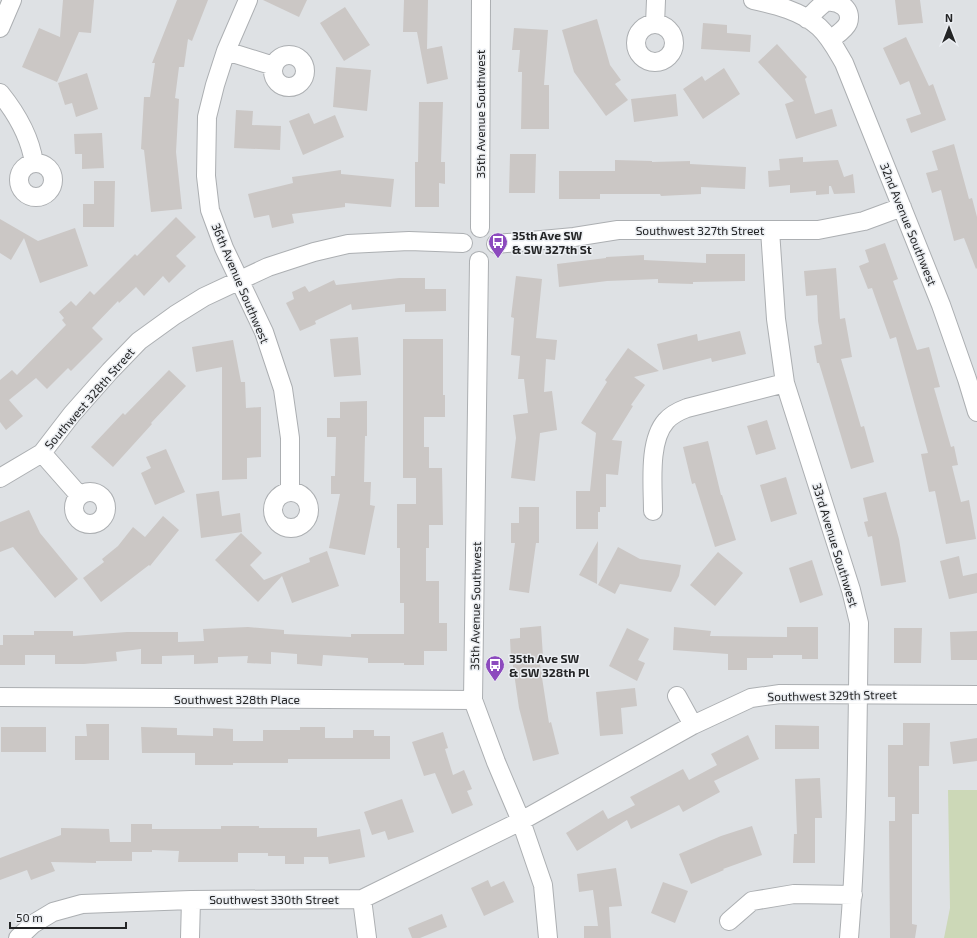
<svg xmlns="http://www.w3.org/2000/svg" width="977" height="938" viewBox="0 0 977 938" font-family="'Exo 2',sans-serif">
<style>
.green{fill:#ccd8b7}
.building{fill:#cbc7c5}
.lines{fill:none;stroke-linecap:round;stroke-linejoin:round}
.minor-casing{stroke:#acafb2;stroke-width:20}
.minor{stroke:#fff;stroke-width:18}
.labels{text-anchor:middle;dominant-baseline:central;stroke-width:3;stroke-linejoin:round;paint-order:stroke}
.street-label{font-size:12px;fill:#242526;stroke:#ebeef2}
.poi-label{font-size:12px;font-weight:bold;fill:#242526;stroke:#ebeef2;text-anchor:start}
</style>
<rect width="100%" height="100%" fill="#dee1e4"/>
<path class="green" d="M948,790H977V938H944L950,908Z"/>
<path class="building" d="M63,0H94L91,33L79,32L57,82L22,67L39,28L60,37Z
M177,0H208L192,41L188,39L184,67H179L175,98L179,99L176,152L182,209L151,212L144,150L141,149L144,97H150L155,63H152Z
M263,0H307L299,17Z
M404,0H428L427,49L442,46L448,79L427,84L417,32H403Z
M895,0H920L923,23L898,25Z
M345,7L370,45L344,61L320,23Z
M597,19L610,65L621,80L615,84L628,100L606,116L574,72L562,30Z
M703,23L727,25V33L751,35L750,52L701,49Z
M514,28L548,30L544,85H549V129H521L522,72H518L520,50H512Z
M906,37L929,86L933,84L946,120L911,133L906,119L921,114L909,81L900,85L883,48Z
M777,44L807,77L805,79L815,114L832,109L837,126L796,139L785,104L794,101L758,62Z
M336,67L371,70L367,111L333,107Z
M724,68L740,94L703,119L683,89L702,76L705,81Z
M87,73L98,109L76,117L72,103L65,105L58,83Z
M676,94L678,116L634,122L631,99Z
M419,102H443L441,162H445V184L439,183V207H415V162H418Z
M236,110L253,111L252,125L281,126L280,150L234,148Z
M309,113L314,124L335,115L344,137L303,155L289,121Z
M102,133L104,168L82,169V154H75L74,134Z
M954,144L969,199L972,198L977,217V268L976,269L964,238L954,241L941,190L932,193L926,173L938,170L932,151Z
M510,154H536L535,193H509Z
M803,157V162L838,160L844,177L853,174L855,193L834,194L831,186H829V194L816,195V191L790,193V185L769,187L768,171L780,170L779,159Z
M615,160L652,161V162L690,161V164L746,167L745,189L701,187V194L661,196L660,194H600V199H559V171H615Z
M341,170V174L394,179L391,207L345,203V207L292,214L294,223L272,228L269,215L254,218L248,194L293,183L292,177Z
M94,181H115L114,227H83V204H94Z
M176,217L196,237L176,256L186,266L169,283L163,276L144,296L136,287L119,303L118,301L92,328L103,339L71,371L68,368L47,389L36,378L9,400L23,416L6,430L0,422V380L12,370L17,375L66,325L62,320L64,318L59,312L71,301L76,306L90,291L94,295L135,254L137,256Z
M0,219L38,241L75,228L88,266L40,283L24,238L11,260L0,253Z
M885,243L898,279L893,281L917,350L929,347L940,387L934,388L951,447L954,446L958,465L952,466L961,502L969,500L976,539L946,544L935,491L929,492L921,454L928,453L896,337L890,339L872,288L868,289L859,266L869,262L865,250Z
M706,254H745V281L693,282V284L658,283V279L607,281L559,287L557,264L606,258V257L644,255V260L706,263Z
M836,268L840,319L845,318L852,357L841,359L861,427L864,426L874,462L851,469L819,363H817L814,346L822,344L818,321L817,295L806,296L804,271Z
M516,276L542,279L536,338L557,340L555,360L546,359L544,392L552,391L557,430L540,433L535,481L511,478L516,438L513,415L528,413L524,379H518L520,356L511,355L514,318L511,317Z
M399,278H425V289H446V311L405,312V304L352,310L351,304L315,321L316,324L300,331L286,303L294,299L292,292L305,286L309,292L334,280L336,285Z
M740,331L746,354L712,362L711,358L663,370L657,344L697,334L698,341Z
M358,337L361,375L334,377L330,339Z
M403,339H443V395H445V417H424V447H429V468H442L443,525H429V548H426V581H439V623H447V651H424V665H404V663H368V658L323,655L322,666L297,664V654L271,652V664L247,663L248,656L218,657V663L194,664V655L162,656V664H141V649L116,652L117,661L84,664H55V655H25V665H0V645H3V635H34V631H73V636L127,632H178V642L204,641L203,629L248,627L284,630V634L351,637V634H404V603H400V548H397V504H416V478H403Z
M233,340L241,382H245L246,408L261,407V457L247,458V479L222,480V367L196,372L192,347Z
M628,348L659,371L634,377L645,385L631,405L633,406L612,440L622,441L618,475L606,474V507H600V512H598V529H576V491H590L596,433L581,423L607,382L605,380Z
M169,370L186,386L151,423L152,424L113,467L91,447L123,413L125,415Z
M367,401V436H365L364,482H371L370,505L375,506L365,555L329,548L340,494H331V476H335L336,437H327V418H340V402Z
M767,420L776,449L756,455L747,426Z
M708,441L721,495H722L736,540L715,547L695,483L692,484L683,447Z
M166,449L185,492L155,505L141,473L151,468L146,457Z
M786,477L797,514L771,522L760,485Z
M219,491L222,516L240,513L242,532L201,538L196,494Z
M886,492L899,539L906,582L881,586L872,536L868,537L864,522L868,521L863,498Z
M519,507H539V543H536L529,593L509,590L515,543H511V523H519Z
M29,510L40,533L78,579L55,598L13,547L0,552V522Z
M163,516L179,530L150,566L149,565L101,602L83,578L104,562L102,559L118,546L133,527L145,537Z
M241,533L262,553L250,565L264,580L310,562L309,558L327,551L339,586L292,603L282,576L258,602L215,560Z
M598,541L597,584L579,575Z
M618,547L640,559L681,565L679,576L671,592L620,584L615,594L598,585Z
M718,552L743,573L715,606L690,585Z
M959,556L963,576L977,573V593L949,599L940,561Z
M812,560L823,595L800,603L789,568Z
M541,626L543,657L539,658L549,723L551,722L559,754L533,761L519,708L512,659H511L510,639L520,638V628Z
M674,627L711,631L710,636L787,637V627H818V659H802V655H773V658H747V670H728V654L673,650Z
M627,628L649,639L638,660L645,663L637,681L609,666Z
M894,628H922L921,663H894Z
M977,631V660H951L950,632Z
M635,688L637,706L621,708L623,734L600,736L596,692Z
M903,723H930L929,766H919V814H912V924L917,925L915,938H890L889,821H895V797H888V745H903Z
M86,724H109V760H75V736H87Z
M775,725L819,726V749H775Z
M1,727H46V752H1Z
M141,727L177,728V735L213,736V728L233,729V741H263V730H300V727H325V738H353V730H374V736H390V759H288V763H233V765H195V753H142Z
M443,732L448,748L445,749L453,775L464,770L472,789L467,791L473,805L452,814L435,773L424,776L412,742Z
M748,735L759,759L714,781L720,792L683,812L679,805L631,829L627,820L577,851L566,833L603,810L608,819L635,805L630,797L683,769L689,780L717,765L711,754Z
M977,738V761L953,764L950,742Z
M820,778L822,818H815V863H793L794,834H797L795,779Z
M402,799L414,832L388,840L385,831L372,835L364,812Z
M131,824H152V829H221V826H259V828H317V837L360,829L365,857L329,864L328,857H304V864H285V856H268V853H238V862H178L179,851L152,850V852H132V861H96V863L51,862L55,871L31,880L27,870L0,880V858L61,835V828L109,829L110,842H131Z
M752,826L762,855L723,869L724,870L691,884L679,854L721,836Z
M616,868L622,906L609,907L611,938H584V926H598L593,890L579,892L577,874Z
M488,880L491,887L504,881L514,902L484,916L471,888Z
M663,882L688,891L675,923L651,913Z
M442,914L447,927L420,938H412L408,928Z"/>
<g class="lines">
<defs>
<path id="minor" d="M248,0L226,51L215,85L207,117L206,176L210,210L224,248L264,332L283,389L290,438V492
M753,0C776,5 801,11 819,27C830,37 837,51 844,63L941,305L967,379L977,412
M807,19C813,14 819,6 826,2C839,0 853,9 848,23C845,30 836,35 830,40
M655,24L656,0
M636 43a19 19 0 1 1 38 0a19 19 0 1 1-38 0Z
M0,28L12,0
M226,51L274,66
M273 71a16 16 0 1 1 32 0a16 16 0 1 1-32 0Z
M0,93C17,114 30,136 34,163
M19 180a17 17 0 1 1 34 0a17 17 0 1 1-34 0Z
M480,228L481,0
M770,230L776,319L785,383L851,590L859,623C857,728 858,834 849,938
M496,244L574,237L618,230H818L864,221L902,207
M479,261L473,700L496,762L521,821L543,885L548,938
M42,453L79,495
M0,478L42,453L72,414L110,371L139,341L175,315L204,297L268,267L314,252L348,244L409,241L463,243
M74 508a16 16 0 1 1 32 0a16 16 0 1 1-32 0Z
M273 510a18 18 0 1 1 36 0a18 18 0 1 1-36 0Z
M653,511C653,485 648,441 666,421C672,414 679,411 687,408L785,383
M677,696L693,725
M0,697L473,700
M362,899L367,938
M729,921L752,901L794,894L853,895
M18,938L33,924L53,912L82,904L191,900L362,899L521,821L693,725L751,698L780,694L977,695
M190,938L191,900"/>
</defs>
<use href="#minor" class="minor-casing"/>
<use href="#minor" class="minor"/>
</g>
<defs>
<symbol id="bus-pin" viewBox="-11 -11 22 30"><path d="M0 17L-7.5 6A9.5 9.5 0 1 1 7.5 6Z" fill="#8c4abe" stroke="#ebeef2"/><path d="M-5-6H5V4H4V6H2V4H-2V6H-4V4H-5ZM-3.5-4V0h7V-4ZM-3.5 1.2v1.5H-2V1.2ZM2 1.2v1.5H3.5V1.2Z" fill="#fff"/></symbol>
</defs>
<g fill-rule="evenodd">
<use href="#bus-pin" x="487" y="231" width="22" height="30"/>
<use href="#bus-pin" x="484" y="654" width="22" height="30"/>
</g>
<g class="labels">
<g class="street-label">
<text transform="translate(480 114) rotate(-90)">35th Avenue Southwest</text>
<text transform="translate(909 224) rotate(68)">32nd Avenue Southwest</text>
<text x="700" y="230">Southwest 327th Street</text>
<text transform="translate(241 283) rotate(67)">36th Avenue Southwest</text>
<text transform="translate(89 398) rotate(-49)">Southwest 328th Street</text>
<text transform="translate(836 545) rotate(73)">33rd Avenue Southwest</text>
<text transform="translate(475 606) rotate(-89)">35th Avenue Southwest</text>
<text transform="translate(832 695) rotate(-1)">Southwest 329th Street</text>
<text x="237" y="699">Southwest 328th Place</text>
<text x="274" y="899">Southwest 330th Street</text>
</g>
<g class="poi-label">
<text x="512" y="235">35th Ave SW<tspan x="512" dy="14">&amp; SW 327th St</tspan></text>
<text x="509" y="658">35th Ave SW<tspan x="509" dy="14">&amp; SW 328th Pl</tspan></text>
</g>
</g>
<g transform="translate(949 28)" stroke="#ebeef2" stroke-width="3" paint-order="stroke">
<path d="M0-3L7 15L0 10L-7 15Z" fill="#242526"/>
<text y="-6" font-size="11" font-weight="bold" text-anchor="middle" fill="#242526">N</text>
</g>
<path d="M10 922v6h116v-6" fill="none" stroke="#242526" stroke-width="2"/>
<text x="16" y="922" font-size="12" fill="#242526" stroke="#ebeef2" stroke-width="3" paint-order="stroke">50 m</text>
</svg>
